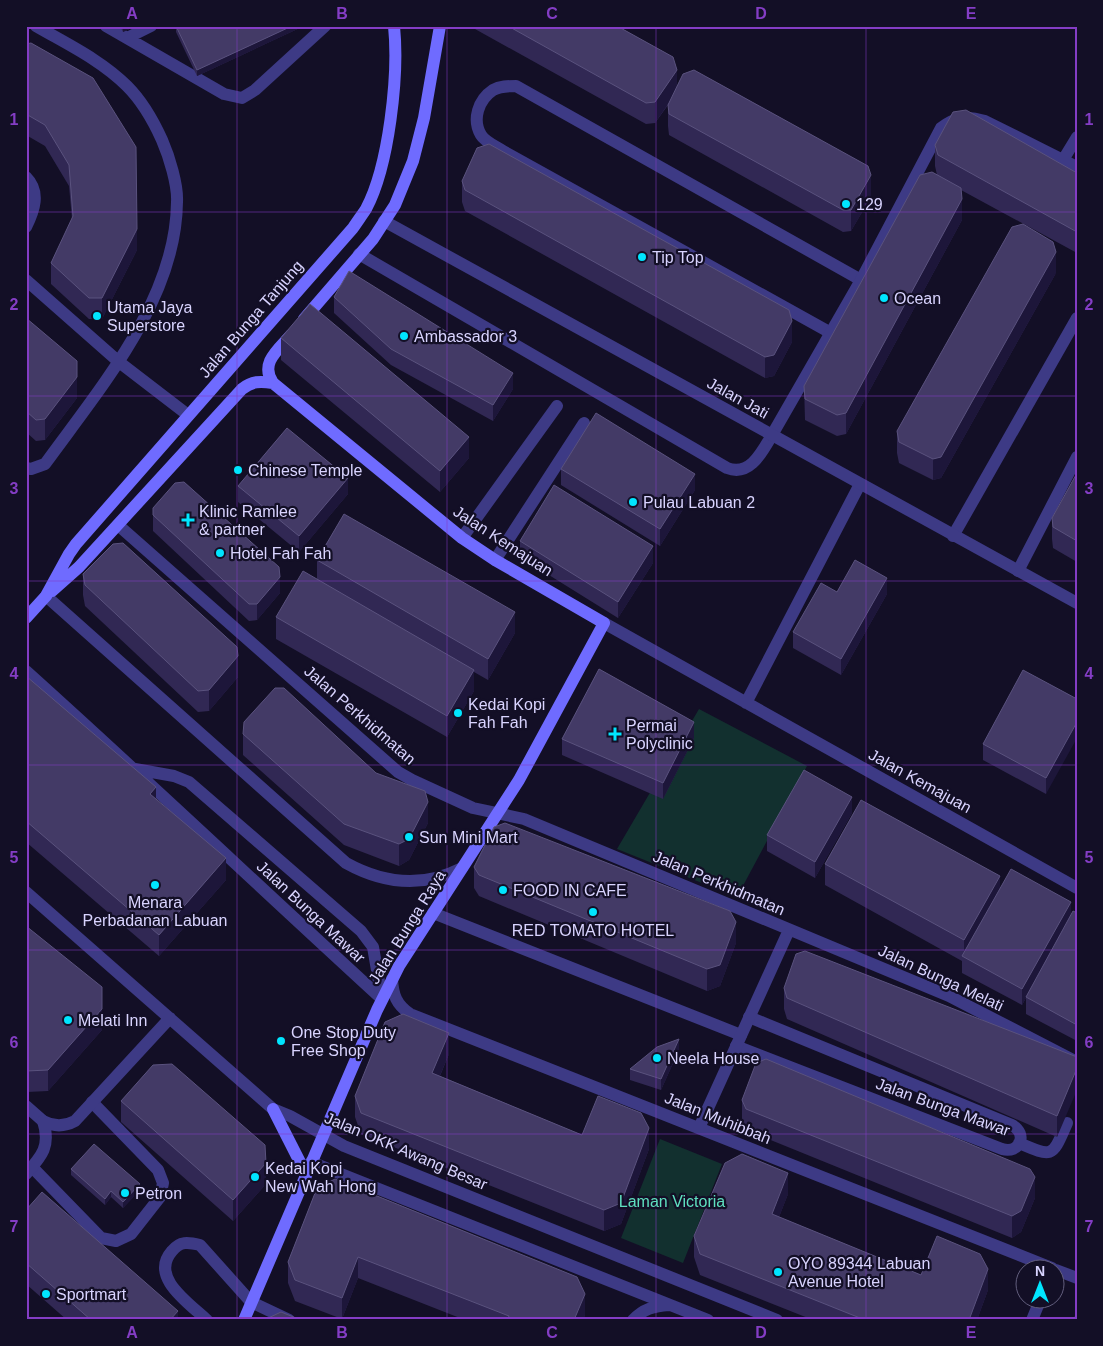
<svg xmlns="http://www.w3.org/2000/svg" width="1103" height="1346" viewBox="0 0 1103 1346" font-family="Arial,sans-serif">
<style>
.green{fill:#12302f}
.lines{fill:none;stroke-linecap:round;stroke-linejoin:round}
.service{stroke:#3d3a85;stroke-width:12}
.minor{stroke:#3d3a85;stroke-width:12}
.tertiary{stroke:#3d3a85;stroke-width:12}
.secondary{stroke:#6f6bff;stroke-width:12}
.wall{fill:#312854}
.shaded-wall{fill:#1d163a}
.building{fill:#433a66;stroke:#5a527e}
.grid{fill:none;stroke:#843dc5;stroke-width:1;stroke-opacity:0.55}
.poi-dot{fill:#00e5ff;stroke:#130f26;stroke-width:2}
.labels{text-anchor:middle;dominant-baseline:central;stroke-width:4.5;stroke-linejoin:round;paint-order:stroke}
.poi-label{font-size:16px;fill:#d9d4ff;stroke:#130f26;text-anchor:start}
.street-label{font-size:16px;fill:#d9d4ff;stroke:#130f26}
.park-label{font-size:16px;fill:#5fe0c0;stroke:#130f26}
.neatline{fill:none;stroke:#843dc5;stroke-width:2}
.grid-label{font-size:16px;text-anchor:middle;font-weight:bold;fill:#843dc5}
</style>
<rect width="100%" height="100%" fill="#130f26"/>
<path class="green" d="M699,709L807,766L737,897L617,849Z
M660,1139L722,1164L683,1263L621,1238Z"/>
<g class="lines">
<path class="service" d="M106,26L224,94L242,98L255,90L325,26
M127,38L151,26
M26,177C41,192 34,211 26,227
M359,254L727,468C750,477 762,452 772,435
M26,280L119,362L188,415
M831,333L503,151C497,147 485,142 481,135C472,120 478,100 493,90C500,86 508,86 516,86L861,280
M26,468L31,469L45,464C100,388 176,300 177,202C178,185 169,156 162,140C153,120 143,102 127,86C101,60 67,44 36,26
M953,536L1077,318
M462,538L557,406
M495,560L584,423
M1018,571L1077,457
M46,596L346,863C384,884 423,888 462,868
M26,671C146,779 263,890 382,999
M135,769L174,776L189,782L361,931L373,947L382,999
M433,913L741,1035
M736,1046L1002,1149C1020,1154 1028,1134 1012,1125L749,1017
M26,1106L43,1121
M1019,1143C1054,1158 1052,1157 1067,1123
M32,1167L101,1238L116,1241L131,1234L160,1197L163,1183L158,1170L92,1102
M207,1320C189,1303 149,1277 172,1251C180,1241 188,1242 200,1245L251,1302L289,1320"/>
<path class="minor" d="M1063,160L1077,137
M772,435L861,280L941,128C956,116 968,116 985,121L1077,167
M118,525L398,772L412,780L473,808L524,819L949,996L1077,1062
M604,623L1077,888
M746,703L860,484
M26,892L273,1109L290,1116L344,1146L777,1320
M392,979C393,995 396,1004 410,1014L1052,1268
M43,1121C54,1127 64,1127 75,1121L170,1018
M699,1128L789,930
M311,1162L708,1320
M26,1174C42,1156 51,1146 43,1121
M1056,1270L1077,1278
M633,1320C643,1309 654,1306 669,1305
M1032,1320L1041,1298"/>
<path class="tertiary" d="M384,221L1077,603"/>
<path class="secondary" d="M304,319L373,239L395,205L413,161L424,118L440,26
M52,591L79,567L242,389C252,381 260,381 273,383
M26,618L46,596L69,554L76,544L353,228C357,222 362,215 366,209C389,166 399,75 394,26
M273,1109L306,1174
M244,1320L377,1010L399,966L519,780L604,623L495,560L462,538L273,383C259,363 279,349 291,335"/>
</g>
<path class="wall" d="M120,26H136L123,32Z
M176,26H304L197,76L176,32Z
M474,26H617L677,85L871,197L851,231L843,232L669,135L668,126V105L655,123L646,124L475,29Z
M26,44L137,250L102,319H89L51,284V263L72,219L69,186L45,146L26,135Z
M935,145L1077,173V253L961,190L962,220L846,434L837,436L805,420L804,386L937,175L935,166Z
M462,181L792,342L774,376L765,378L465,211L462,202Z
M1056,273L941,478L933,480L899,463L897,453V431Z
M334,297L513,389L493,421L391,365L334,313Z
M26,318L77,398L45,440L36,441L26,432Z
M281,338L469,458L440,492L281,360Z
M561,469L695,490L660,546L561,485Z
M1077,473V562L1053,548L1052,539V518Z
M238,486L348,494L299,552L238,502Z
M153,508L280,593L257,620L249,621L153,531Z
M520,541L653,563L618,618L520,557Z
M317,560L515,633L488,680L474,672V691L447,737L276,639V617L317,579Z
M83,574L238,677L209,711L198,712L85,606L83,595Z
M837,592L887,594L841,675L793,648V632Z
M26,676L156,798L226,880L159,956L26,842Z
M1077,699L1046,794L983,760V744Z
M243,734L428,823L409,860L399,866L344,845L243,755Z
M694,738L663,799L562,755V739Z
M852,813L815,878L767,851V835Z
M825,864L1000,888L1071,915L1077,913V1041L1026,1014V998L1022,1005L962,973V961L825,885Z
M474,867L736,943L720,986L707,991L479,896L474,888Z
M26,926L102,1030L48,1091L27,1092H26Z
M784,988L1077,1057L1057,1137L787,1019L784,1009Z
M679,1050L661,1090L630,1080V1069Z
M449,1054L440,1076L582,1135L649,1149L621,1224L604,1231L361,1134L355,1117V1096Z
M742,1100L1035,1198L1021,1232L1012,1238L746,1130L742,1121Z
M121,1101L266,1184L233,1221L121,1122Z
M71,1169L140,1190L123,1208L111,1197L105,1205L71,1175Z
M317,1188L585,1315L583,1320H465L358,1278L342,1319L295,1301L288,1283V1262Z
M788,1194L779,1217L921,1275L988,1290L977,1320H813L700,1275L694,1257V1236Z
M26,1210L178,1320H67L26,1284Z"/>
<path class="shaded-wall" d="M124,26H136L123,32V27Z
M292,26H304L197,76V70Z
M677,70V91L655,123V102Z
M871,175V197L851,231V210Z
M962,199V220L846,434V413Z
M137,229V250L102,319V298Z
M1056,252V273L941,478L933,480V459Z
M792,321V342L774,376L765,378V357Z
M77,361V398L45,440V419Z
M513,373V389L493,421V405Z
M469,437V458L440,492V471Z
M695,474V490L660,546V529Z
M348,478V494L299,552V536Z
M653,546V563L618,618V602Z
M280,577V593L257,620V604Z
M887,578V594L841,675V659Z
M515,612V633L488,680V659Z
M238,656V677L209,711V690Z
M474,670V691L447,737V716Z
M694,722V738L663,799V783Z
M1077,722V738L1046,794V778Z
M156,787V808L150,794Z
M852,797V813L815,878V862Z
M428,802V823L409,860L399,866V844Z
M226,858V880L159,956V935Z
M1000,876V898L964,957V940Z
M1071,902V918L1022,1005V989Z
M736,922V943L720,986L707,991V969Z
M102,1009V1030L48,1091V1070Z
M449,1033V1054L432,1094V1073Z
M679,1039V1050L661,1090V1079Z
M1077,1068V1090L1057,1137V1116Z
M649,1128V1149L621,1224L604,1231V1210Z
M266,1163V1184L233,1221V1200Z
M788,1173V1194L772,1235V1214Z
M1035,1177V1198L1021,1232L1012,1238V1216Z
M140,1184V1190L123,1208V1202Z
M111,1191V1197L105,1205V1199Z
M358,1257V1278L342,1319V1298Z
M988,1269V1290L977,1320H969Z
M585,1294V1315L583,1320H574Z
M178,1311V1320H170Z"/>
<path class="building" d="M176,26H292L197,70Z
M508,26H617L673,57L677,70L655,102L646,103Z
M31,43L93,78L136,147L137,229L102,298H89L51,263L73,216L69,165L45,125L26,114V44Z
M694,70L868,166L871,175L851,210H843L669,114L668,105L683,74Z
M966,110L1077,173V232L938,155L935,145L953,112Z
M489,144L789,310L792,321L774,355L765,357L465,190L462,181L477,148Z
M932,172L961,188L962,199L846,413L837,415L805,399L804,386L920,175Z
M1023,224L1053,242L1056,252L941,457L933,459L899,442L897,431L1012,227Z
M349,271L513,373L493,405L391,349L334,297Z
M310,304L469,437L440,471L281,338Z
M26,318L77,361V377L45,419L36,420L26,411Z
M596,413L695,474L660,529L561,469Z
M287,428L348,478L299,536L238,486Z
M1077,473V541L1053,527L1052,518Z
M184,482L279,567L280,577L257,604H249L153,515V508L175,483Z
M554,485L653,546L618,602L520,541Z
M344,514L515,612L488,659L317,560Z
M123,543L237,647L238,656L209,690L198,691L85,585L83,574L113,544Z
M855,560L887,578L841,659L793,632L821,583L837,592Z
M303,571L474,670L447,716L276,617Z
M599,669L694,722L663,783L562,739Z
M1023,670L1077,699V722L1046,778L983,744Z
M26,676L156,787L150,794L226,858L159,935L26,821Z
M275,688H284L376,773L425,791L428,802L409,839L399,844L344,824L243,734L244,722Z
M804,770L852,797L815,862L767,835Z
M861,800L1000,876L964,940L825,864Z
M505,823L730,911L736,922L720,965L707,969L479,875L474,867L494,827Z
M1011,869L1071,902L1022,989L962,956Z
M1073,911L1077,913V1025L1026,997Z
M26,926L102,987V1009L48,1070L27,1071H26Z
M805,951L1077,1057V1068L1057,1116L787,998L784,988L796,954Z
M403,1014L449,1033L432,1073L582,1135L598,1096L641,1113L649,1128L621,1203L604,1210L361,1113L355,1096L385,1022Z
M679,1039L661,1079L630,1069L657,1047Z
M766,1059L1030,1169L1035,1177L1021,1211L1012,1216L746,1109L742,1100L756,1063Z
M172,1064L265,1145L266,1163L233,1200L121,1101L153,1065Z
M94,1144L140,1184L123,1202L111,1191L105,1199L71,1169Z
M742,1154L788,1173L772,1214L921,1275L937,1236L980,1254L988,1269L969,1320H865L700,1254L694,1236L725,1163Z
M335,1179L577,1277L585,1294L574,1320H507L509,1316L358,1257L342,1298L295,1280L288,1262L317,1188Z
M42,1192L178,1311L170,1320H91L26,1263V1210Z
M281,1312L301,1320H264Z
M1077,1312V1320H1074Z"/>
<path class="grid" d="M237,26V1320M447,26V1320M656,26V1320M866,26V1320M26,212H1077M26,396H1077M26,581H1077M26,765H1077M26,950H1077M26,1134H1077"/>
<g class="poi-dot">
<circle cx="846" cy="204" r="5"/>
<circle cx="642" cy="257" r="5"/>
<circle cx="884" cy="298" r="5"/>
<circle cx="97" cy="316" r="5"/>
<circle cx="404" cy="336" r="5"/>
<circle cx="238" cy="470" r="5"/>
<circle cx="633" cy="502" r="5"/>
<path d="M185.5 512.5h5v5h5v5h-5v5h-5v-5h-5v-5h5z"/>
<circle cx="220" cy="553" r="5"/>
<circle cx="458" cy="713" r="5"/>
<path d="M612.5 726.5h5v5h5v5h-5v5h-5v-5h-5v-5h5z"/>
<circle cx="409" cy="837" r="5"/>
<circle cx="155" cy="885" r="5"/>
<circle cx="503" cy="890" r="5"/>
<circle cx="593" cy="912" r="5"/>
<circle cx="68" cy="1020" r="5"/>
<circle cx="281" cy="1041" r="5"/>
<circle cx="657" cy="1058" r="5"/>
<circle cx="255" cy="1177" r="5"/>
<circle cx="125" cy="1193" r="5"/>
<circle cx="778" cy="1272" r="5"/>
<circle cx="46" cy="1294" r="5"/>
</g>
<g class="labels">
<g class="poi-label">
<text x="856" y="204">129</text>
<text x="652" y="257">Tip Top</text>
<text x="894" y="298">Ocean</text>
<text x="107" y="307">Utama Jaya<tspan x="107" dy="18">Superstore</tspan></text>
<text x="414" y="336">Ambassador 3</text>
<text x="248" y="470">Chinese Temple</text>
<text x="643" y="502">Pulau Labuan 2</text>
<text x="199" y="511">Klinic Ramlee<tspan x="199" dy="18">&amp; partner</tspan></text>
<text x="230" y="553">Hotel Fah Fah</text>
<text x="468" y="704">Kedai Kopi<tspan x="468" dy="18">Fah Fah</tspan></text>
<text x="626" y="725">Permai<tspan x="626" dy="18">Polyclinic</tspan></text>
<text x="419" y="837">Sun Mini Mart</text>
<text x="513" y="890">FOOD IN CAFE</text>
<text x="155" y="902" text-anchor="middle">Menara<tspan x="155" dy="18">Perbadanan Labuan</tspan></text>
<text x="593" y="930" text-anchor="middle">RED TOMATO HOTEL</text>
<text x="78" y="1020">Melati Inn</text>
<text x="291" y="1032">One Stop Duty<tspan x="291" dy="18">Free Shop</tspan></text>
<text x="667" y="1058">Neela House</text>
<text x="265" y="1168">Kedai Kopi<tspan x="265" dy="18">New Wah Hong</tspan></text>
<text x="135" y="1193">Petron</text>
<text x="788" y="1263">OYO 89344 Labuan<tspan x="788" dy="18">Avenue Hotel</tspan></text>
<text x="56" y="1294">Sportmart</text>
</g>
<g class="street-label">
<text transform="translate(251 319) rotate(-49)">Jalan Bunga Tanjung</text>
<text transform="translate(738 398) rotate(29)">Jalan Jati</text>
<text transform="translate(503 541) rotate(33)">Jalan Kemajuan</text>
<text transform="translate(360 715) rotate(41)">Jalan Perkhidmatan</text>
<text transform="translate(920 781) rotate(29)">Jalan Kemajuan</text>
<text transform="translate(719 883) rotate(23)">Jalan Perkhidmatan</text>
<text transform="translate(311 912) rotate(43)">Jalan Bunga Mawar</text>
<text transform="translate(407 927) rotate(-58)">Jalan Bunga Raya</text>
<text transform="translate(941 978) rotate(25)">Jalan Bunga Melati</text>
<text transform="translate(943 1107) rotate(20)">Jalan Bunga Mawar</text>
<text transform="translate(718 1118) rotate(22)">Jalan Muhibbah</text>
<text transform="translate(406 1151) rotate(23)">Jalan OKK Awang Besar</text>
</g>
<g class="park-label">
<text x="672" y="1201">Laman Victoria</text>
</g>
</g>
<rect width="1103" height="1346" fill="none" stroke="#130f26" stroke-width="55"/>
<g transform="translate(1040 1284)"><circle r="24" fill="#130f26" stroke="#625e7d"/>
<path d="M0-4L9 19L0 12L-9 19Z" fill="#00e5ff"/>
<text y="-8" font-size="14" font-weight="bold" text-anchor="middle" fill="#d9d4ff">N</text>
</g>
<rect x="28" y="28" width="1048" height="1290" class="neatline"/>
<g class="grid-label">
<text x="132" y="19">A</text>
<text x="342" y="19">B</text>
<text x="552" y="19">C</text>
<text x="761" y="19">D</text>
<text x="971" y="19">E</text>
<text x="14" y="125">1</text>
<text x="1089" y="125">1</text>
<text x="14" y="310">2</text>
<text x="1089" y="310">2</text>
<text x="14" y="494">3</text>
<text x="1089" y="494">3</text>
<text x="14" y="679">4</text>
<text x="1089" y="679">4</text>
<text x="14" y="863">5</text>
<text x="1089" y="863">5</text>
<text x="14" y="1048">6</text>
<text x="1089" y="1048">6</text>
<text x="14" y="1232">7</text>
<text x="1089" y="1232">7</text>
<text x="132" y="1338">A</text>
<text x="342" y="1338">B</text>
<text x="552" y="1338">C</text>
<text x="761" y="1338">D</text>
<text x="971" y="1338">E</text>
</g>
</svg>
